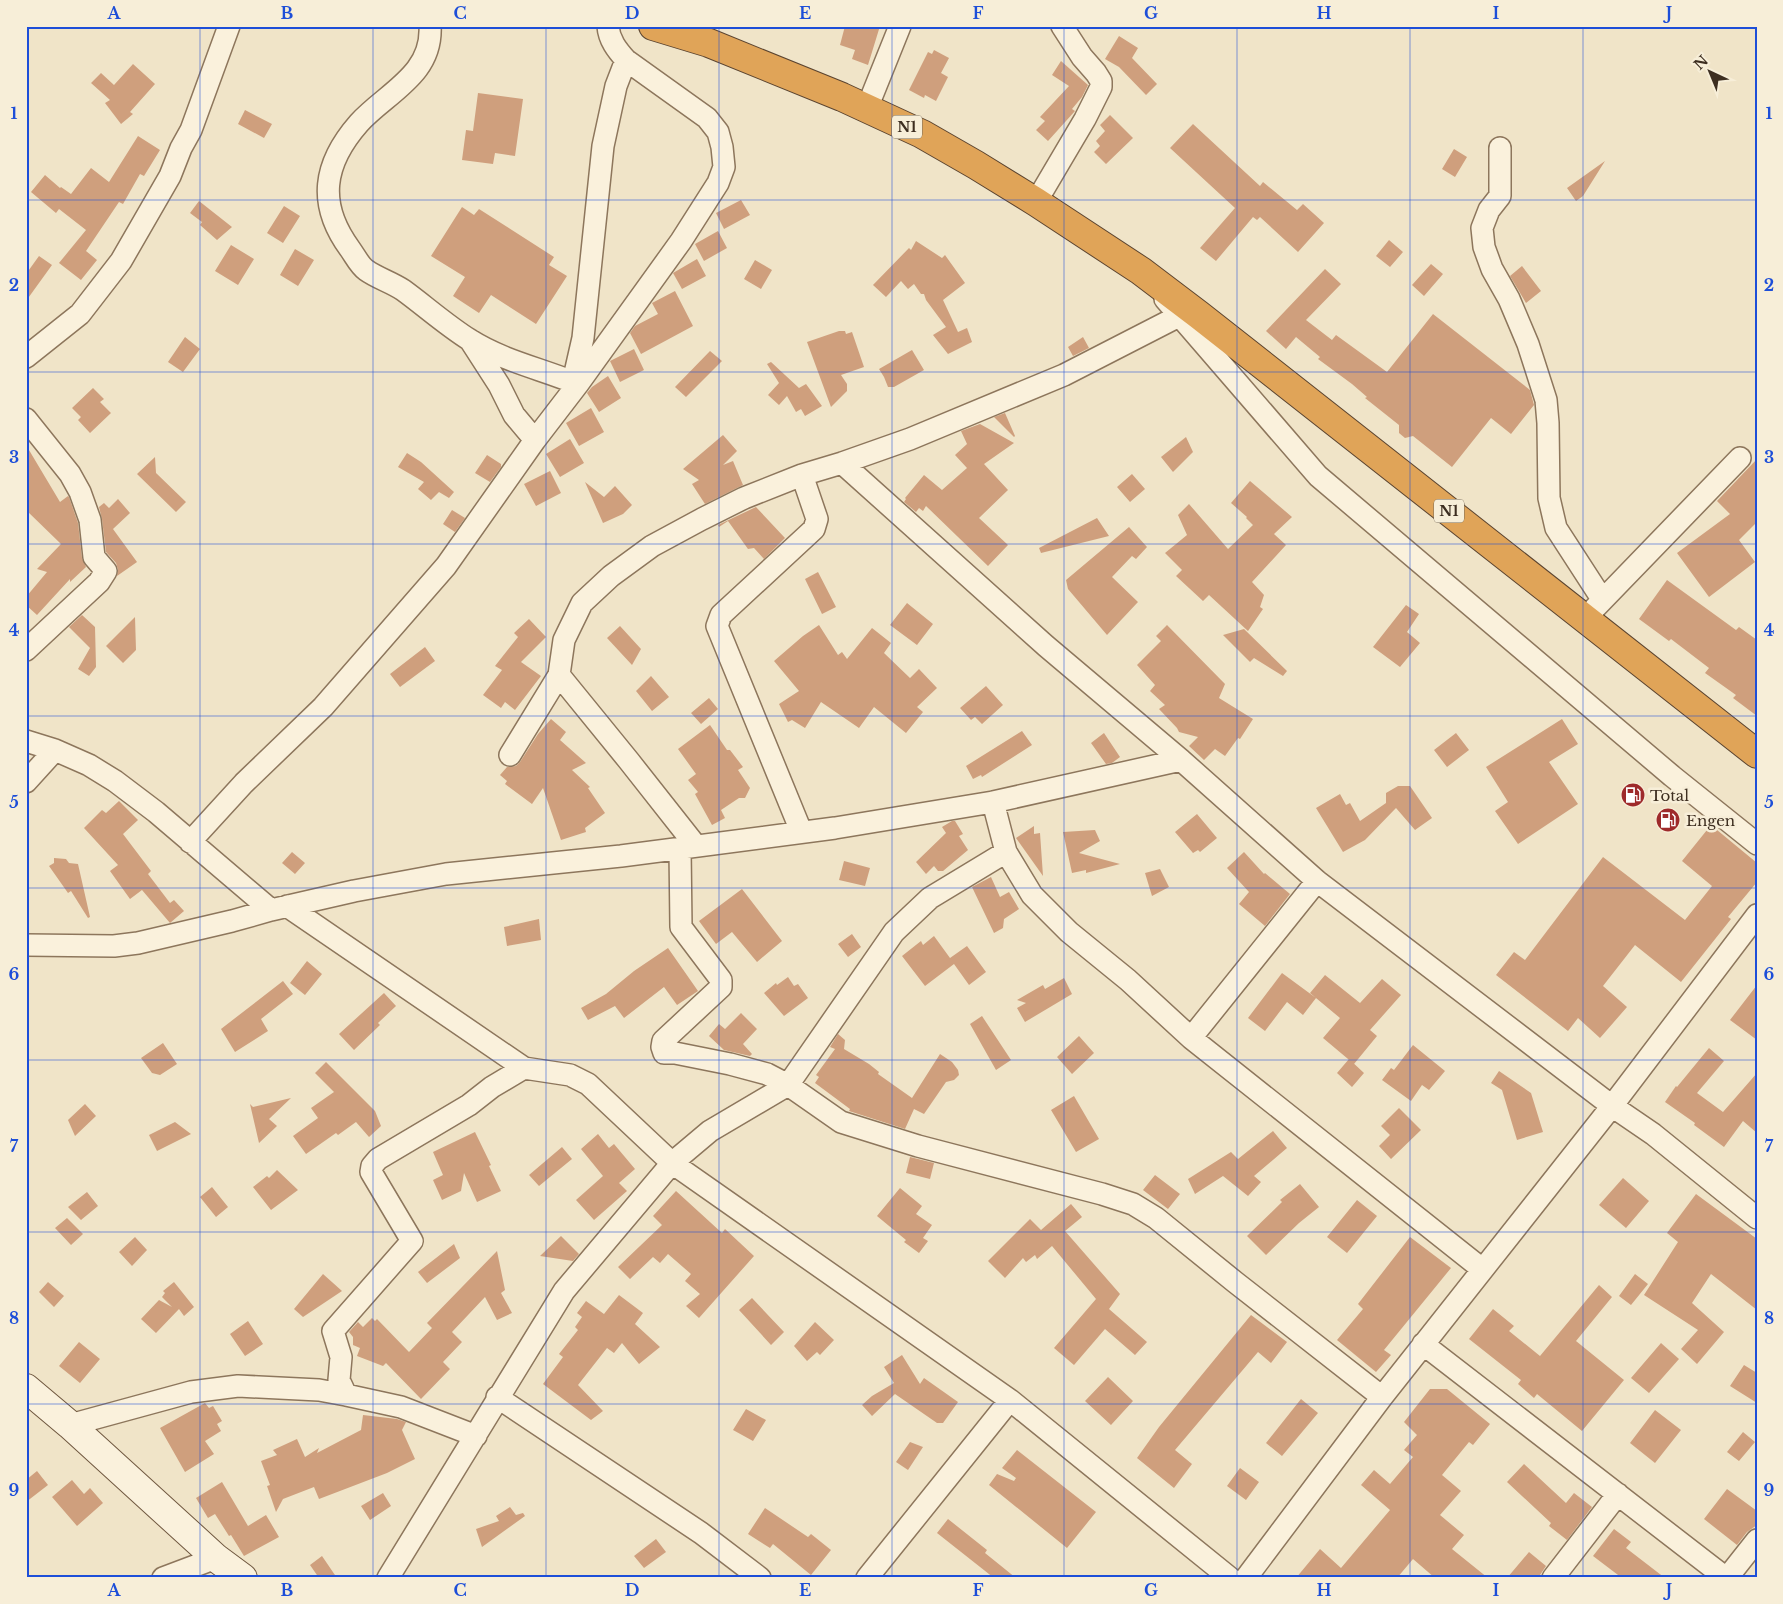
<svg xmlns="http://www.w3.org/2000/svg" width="1783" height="1604" viewBox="0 0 1783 1604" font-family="'Libre Baskerville',serif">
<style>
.building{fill:#cf9f7d}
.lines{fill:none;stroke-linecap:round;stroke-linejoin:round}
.street-casing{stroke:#8d765c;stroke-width:24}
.secondary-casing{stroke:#6f573f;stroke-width:30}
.highway-casing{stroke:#5b4430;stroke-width:30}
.street{stroke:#faf1dc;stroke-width:21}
.secondary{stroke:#faf1dc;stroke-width:28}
.highway{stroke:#e0a458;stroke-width:28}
.grid{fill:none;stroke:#1d4ed8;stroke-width:1;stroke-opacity:0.55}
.labels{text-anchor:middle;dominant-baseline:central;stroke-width:5;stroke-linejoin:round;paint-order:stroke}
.shield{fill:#f7eed8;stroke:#756857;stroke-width:1}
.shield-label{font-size:14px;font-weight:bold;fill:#3d2e20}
.poi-label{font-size:15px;fill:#3d2e20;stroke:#f7eed8;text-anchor:start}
.neatline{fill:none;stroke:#1d4ed8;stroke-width:2}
.grid-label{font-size:16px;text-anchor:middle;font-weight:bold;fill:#1d4ed8}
</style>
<rect width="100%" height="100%" fill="#f0e4c8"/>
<path class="building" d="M845,26H880L868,65L852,59L855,50L840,45Z
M1119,36L1138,48L1132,58L1157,84L1146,95L1119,67L1105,59Z
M934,50L949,58L941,73L948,77L936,101L925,95L924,98L909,90L928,52L932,54Z
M1061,61L1088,85L1082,97L1072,109L1075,111L1048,141L1036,130L1045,121L1040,117L1069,86L1052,75Z
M133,64L155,84L130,112L133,114L121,124L105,103L110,100L91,83L101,73L114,85Z
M478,93L523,99L515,156L495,153L493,164L462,160L466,130L473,131Z
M245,110L272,124L264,138L238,124Z
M1110,115L1133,138L1106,164L1094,152L1100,146L1096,141L1105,131L1100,125Z
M1193,124L1260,186L1263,182L1297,210L1303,204L1324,223L1298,252L1260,217L1257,220L1253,217L1216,261L1200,248L1235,208L1170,148Z
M138,136L160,150L144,176L140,174L123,204L119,202L86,251L97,260L81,280L59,263L86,230L59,209L56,213L31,192L45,175L60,188L61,187L71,194L91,168L109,182Z
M1454,149L1467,157L1455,177L1442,169Z
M1605,161L1583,196L1576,201L1567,188Z
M741,200L750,215L724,229L716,213Z
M199,201L232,227L217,240L200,225L202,222L190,213Z
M284,206L300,216L283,243L267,233Z
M462,207L474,215L479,209L554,257L549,265L567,276L536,324L491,295L479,313L453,296L465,277L431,256Z
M718,231L727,248L704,261L695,244Z
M1389,240L1403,252L1390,267L1376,256Z
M916,241L942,258L945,255L965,283L943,300L958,332L967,328L972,342L948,354L933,335L946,327L926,300L924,294H921L914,284L908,289L901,281L886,297L873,285L909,248L911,250Z
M231,245L254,259L238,285L215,271Z
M295,249L314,260L298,286L280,275Z
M39,256L52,265L26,301V274Z
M697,259L706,276L682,289L673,273Z
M755,260L772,270L761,289L744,279Z
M1431,264L1443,274L1424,296L1412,285Z
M1522,266L1541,291L1526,303L1510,276Z
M1325,269L1341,284L1306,320L1332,340L1336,335L1387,372L1433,314L1530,390L1534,405L1511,434L1491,418L1452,467L1413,436L1405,438L1399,433V425L1365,398L1367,397L1352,384L1318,359L1320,357L1296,337L1286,349L1266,331Z
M675,291L693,326L641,354L630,333L635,326L658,314L652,303Z
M839,331H845L846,334L852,332L864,367L841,375L847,384V391L831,407L807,342Z
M185,337L200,349L183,372L168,362Z
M1083,337L1089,348L1073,356L1068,347Z
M634,349L644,370L620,382L610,361Z
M912,350L924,370L894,387H888L884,377L879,369Z
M710,351L722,361L686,397L675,387Z
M771,362L799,388L806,384L822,406L805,416L801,409L796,412L787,396L779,405L768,395L779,383L767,364Z
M608,376L621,398L599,412L587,393L592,387Z
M93,388L104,399L100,402L111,413L90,433L78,420L81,417L72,408Z
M591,408L604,432L579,446L566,423Z
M1005,413L1015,436L1014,437L994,417Z
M980,424L1014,443L984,464L1008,490L979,518L1008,545L988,566L926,506L923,511L919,508L916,512L904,502L906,499L905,498L924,475L942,490L967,468L955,455L967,444L961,431Z
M723,435L737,451L723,465L733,461L743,485L705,504L692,484L699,480L683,469Z
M1186,437L1193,452L1173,472L1161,457Z
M570,439L584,463L560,477L546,454Z
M26,445L60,502L68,496L69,497L78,523L82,558L86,567L70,582V579L37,615L26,605V597L47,572L37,569L61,544L26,510Z
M407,453L421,462L454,492L449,498L439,492L431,500L418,489L424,482L398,467Z
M487,455L501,464V467L490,482L475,473Z
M155,457L156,473L186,502L176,512L137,474Z
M1757,459V522L1739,540L1755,562L1709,597L1677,553L1730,514L1717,501Z
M550,471L561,493L536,506L524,484Z
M1132,474L1145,489L1130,502L1117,487Z
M1250,481L1292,517L1274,534L1286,545L1252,582L1264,595L1260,607L1263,609L1248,631L1209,595L1203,601L1176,576L1182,570L1165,553L1187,535L1178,515L1189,504L1228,549L1253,525L1246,518L1247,517L1231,503Z
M585,482L604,497L615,486L632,505L623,514L603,523Z
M118,499L130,513L113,529L137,562L117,576L118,570L116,563L106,552L102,519L99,507L104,503L109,508Z
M756,507L785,538L764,559L754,548L748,549L728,521L719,527L718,525Z
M452,510L465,518L455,532L443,524Z
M1097,518L1109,536L1041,553L1039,548Z
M1129,527L1147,547L1136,559L1132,556L1112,577L1138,602L1107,635L1068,589L1066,580Z
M818,572L836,607L822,614L805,579Z
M1667,580L1736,630L1739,627L1757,640V716L1733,698L1736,695L1705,673L1709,668L1671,639L1669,641L1639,619Z
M907,603L933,624L917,645L890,625Z
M1406,605L1419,614L1407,632L1420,643L1400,667L1373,647Z
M82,615L95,627L96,667L89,676L78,669L90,648L69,627Z
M135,617L136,650L123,663L106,646Z
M529,619L546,637L521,662L541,676L515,710L505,702L501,708L483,695L502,670L495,666L518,637L514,633Z
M819,625L838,655L842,652L847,659L872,628L891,643L884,653L910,678L919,669L937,688L917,707L923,712L906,733L874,707L859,728L821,702L805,728L792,720L788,722L779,704L799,691L774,661L803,636Z
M1167,625L1225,684L1219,698L1253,719L1240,739L1238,738L1225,756L1215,749L1204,760L1189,746L1198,737L1179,732L1177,728L1159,709L1165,705L1150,691L1155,685L1137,665L1161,641L1156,636Z
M620,626L641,649L632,665L607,638Z
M1244,629L1287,671L1283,676L1254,658L1250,662L1223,635Z
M425,647L435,661L400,687L390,674Z
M651,676L669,697L652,711L636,691Z
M986,686L1003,705L982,724L975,717L971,720L960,708Z
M709,698L718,709L701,724L691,713Z
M551,719L566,732L560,740L586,763L572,770L590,787L588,788L605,813L585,828L586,832L561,840L543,788L532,804L505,784L507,781L500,775L507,767L516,766L520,762L538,734Z
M1562,719L1578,744L1549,762L1578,804L1518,844L1495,811L1508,802L1486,767Z
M710,725L727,750H730L743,767L738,770L750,788L745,798H739L721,810L725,818L712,825L695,794L698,792L688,780L696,774L678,749Z
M1022,731L1032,745L982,777L981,775L973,779L966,766Z
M1104,733L1120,757L1112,763L1106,764L1091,743Z
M1456,733L1469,750L1447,767L1434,750Z
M1398,786H1410L1432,818L1415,830L1396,808L1365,840L1343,852L1316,808L1340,794L1346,805L1350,803L1360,821L1386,803V793Z
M119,801L138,820L123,834L151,871L148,874L170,903L174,900L184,911L170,923L142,890L130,899L110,871L118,865L84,828L102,810L106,813Z
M1197,814L1217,838L1200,852L1198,850L1193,853L1175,832Z
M952,821H955L963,834L959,836L968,850L943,871H938L934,866L926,874L916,862L946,833L942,827Z
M1711,825L1757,863V882L1728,917L1731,919L1681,982L1635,945L1603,986L1627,1007L1600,1038L1578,1018L1568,1031L1496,975L1514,952L1525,960L1603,857L1685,920L1712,886L1682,861Z
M1034,826V834L1040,833L1043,876L1016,838Z
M1095,830L1100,841L1079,853L1120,864L1086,873V870L1072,873L1063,832Z
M292,852L305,863L295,874L282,863Z
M1244,852L1264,874L1265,873L1290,894L1265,926L1239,904L1249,892L1227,868Z
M54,858L66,859L69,863L78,864L90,917L88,918L71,891L68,893L49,866L54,863Z
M844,861L870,868L865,886L839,880Z
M1160,869L1169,887L1152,896L1145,873Z
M991,877L1000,897L1009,892L1019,909L1004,919L1003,928L994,933L972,887Z
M742,889L782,941L757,962L732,932L716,944L699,921Z
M539,919L541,940L507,946L504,927Z
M852,934L861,947L848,957L838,944Z
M934,936L950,958L967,946L986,972L969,985L954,964L925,986L902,956L921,941L923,945Z
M668,948L698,991L677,1005L664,987L624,1018L615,1006L588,1020L581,1008L606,994L634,971Z
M307,961L322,974L305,995L290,983Z
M1282,973L1316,998L1303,1015L1287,1002L1265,1031L1248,1018Z
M1325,975L1360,1003L1382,979L1401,995L1370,1030L1377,1036L1354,1064L1323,1038L1340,1018L1310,993Z
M788,977L794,986L798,984L808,998L784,1016L764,993L776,983L777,985Z
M1064,978L1072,994L1025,1022L1017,1008L1026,1003L1017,1000L1043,985L1045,989Z
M283,981L293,994L261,1019L268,1031L235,1052L221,1029Z
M1757,985V1040L1730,1020Z
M384,993L396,1006L378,1023L380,1025L354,1050L339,1034Z
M741,1013L757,1029L743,1044L752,1054L750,1056L724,1050L709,1036L719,1024L725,1029Z
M982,1016L1011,1060L996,1070L970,1024Z
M838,1034L845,1040L844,1049L869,1064L879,1072L878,1074L912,1098L940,1054L952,1062L958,1070L959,1075L954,1080L946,1082L924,1114L914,1109L905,1129L849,1111L850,1109L815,1083L819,1077L816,1075L835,1049L830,1047Z
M1079,1036L1094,1053L1072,1074L1057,1057Z
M163,1043L177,1064L160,1075L152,1073L141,1058Z
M1413,1045L1445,1071L1429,1090L1422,1085L1411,1101L1382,1080L1391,1068L1394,1070Z
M1709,1048L1724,1061L1697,1093L1723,1112L1757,1073V1133L1743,1121L1724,1147L1694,1125L1695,1123L1665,1102L1676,1086L1677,1087Z
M1349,1059L1364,1073L1352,1087L1337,1073Z
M326,1062L375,1111L381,1126L369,1137L356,1122L338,1135L336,1133L306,1154L293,1136L318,1118L311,1108L334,1092L315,1073Z
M1499,1071L1531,1093L1543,1132L1517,1140L1502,1090L1491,1083Z
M1074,1096L1099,1139L1076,1152L1051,1110Z
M291,1098L269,1119L277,1126L259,1143L250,1104L253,1107Z
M85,1104L96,1116L75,1136L68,1120Z
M1399,1108L1421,1130L1391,1159L1379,1146L1390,1135L1381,1126Z
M175,1122L191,1134L157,1151L149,1135Z
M1273,1131L1287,1148L1254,1176L1261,1182L1248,1196L1223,1176L1195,1194L1188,1179L1231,1152L1238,1159Z
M475,1132L491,1165L489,1166L501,1191L477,1202L464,1173L461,1191L442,1200L433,1180L443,1175L433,1152Z
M598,1134L609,1148L614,1144L635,1169L619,1183L627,1191L594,1220L576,1200L603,1176L581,1149Z
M562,1147L572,1159L539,1186L529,1175Z
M910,1157L934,1163L930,1179L906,1173Z
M277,1170L298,1190L271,1210L253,1187L267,1176L269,1178Z
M1155,1175L1180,1194L1168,1209L1143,1190Z
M1623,1178L1649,1201L1626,1228L1599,1205Z
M1300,1184L1319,1207L1299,1223L1266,1255L1247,1236L1282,1202L1280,1200Z
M212,1187L228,1207L216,1217L200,1197Z
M900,1188L922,1206L916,1214L932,1225L923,1238L928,1241L919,1253L904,1242L906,1240L877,1216Z
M676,1191L722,1233L725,1229L754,1256L699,1318L686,1306L700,1294L685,1281L691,1274L668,1254L660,1263L653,1257L630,1279L618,1267L662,1225L653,1216Z
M87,1192L98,1206L81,1220L68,1207Z
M1696,1194L1757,1239V1310L1711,1274L1692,1303L1724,1332L1697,1364L1681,1349L1698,1330L1644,1295L1678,1242L1667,1233Z
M1357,1200L1377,1216L1347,1253L1327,1237Z
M1071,1204L1082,1217L1065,1231L1120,1294L1109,1309L1147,1342L1135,1355L1105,1329L1074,1365L1054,1348L1096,1299L1052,1246L1037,1259L1035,1255L1026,1262L1023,1258L1005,1278L988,1261L1030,1219L1041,1230Z
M67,1218L83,1234L71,1245L55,1228Z
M561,1236L579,1254L573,1261L540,1256Z
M135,1237L147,1250L132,1266L119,1252Z
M1410,1237L1451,1268L1384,1350L1391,1355L1376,1372L1337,1340L1363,1309L1358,1304Z
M454,1244L460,1258L427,1283L418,1272Z
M497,1251L505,1290L501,1293L512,1313L497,1320L485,1297L452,1332L462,1342L443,1362L450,1369L421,1399L386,1363L383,1366L357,1356L360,1348L353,1345V1337L349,1332L358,1322L363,1327L372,1318L375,1321L377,1319L409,1352L432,1328L427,1323Z
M323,1274L342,1291L303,1317L294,1309Z
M1635,1274L1648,1284L1631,1305L1619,1296Z
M48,1282L64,1296L54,1307L39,1292Z
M174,1282L194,1307L184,1316L179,1309L156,1333L141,1319L159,1300L172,1307L162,1297L165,1293L163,1291Z
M1599,1285L1612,1297L1576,1341L1624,1380L1582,1431L1537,1394L1534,1398L1518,1384L1521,1380L1469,1339L1493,1309L1514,1326L1509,1331L1540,1356Z
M619,1295L643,1313L635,1324L660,1347L639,1364L622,1343L614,1353L607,1348L578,1385L603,1411L591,1420L543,1384L563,1357L559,1354L578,1330L575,1327L582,1317L577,1313L586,1301L604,1314Z
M752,1298L784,1332L771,1345L739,1310Z
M1251,1315L1287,1342L1271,1363L1258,1352L1175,1450L1192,1464L1174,1488L1137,1458L1159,1427Z
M248,1321L263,1344L245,1356L230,1334Z
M815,1322L834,1340L820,1355L817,1352L807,1361L794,1346Z
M79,1342L100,1359L80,1383L59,1366Z
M1661,1343L1679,1359L1649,1393L1631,1378Z
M902,1355L920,1384L924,1378L958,1402L943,1423H937L895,1394L872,1416L862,1405L872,1396L894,1383L884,1367Z
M1744,1365L1757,1373V1403L1730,1386Z
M1108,1377L1133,1401L1111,1425L1085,1401Z
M1430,1389H1447L1490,1424L1473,1445L1469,1442L1442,1475L1461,1491L1440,1515L1464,1535L1452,1549L1488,1578H1435L1413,1559L1397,1578H1296L1320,1549L1341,1568L1390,1510L1361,1485L1374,1470L1390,1484L1413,1457L1404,1450L1417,1435L1404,1422Z
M1301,1399L1318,1413L1282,1456L1266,1443Z
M205,1403L209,1408L213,1406L222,1421L217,1424L221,1431L205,1441L214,1454L185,1472L160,1428Z
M746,1409L766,1420L753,1441L733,1430Z
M1655,1410L1681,1430L1655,1463L1630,1443Z
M363,1415L397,1419L406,1422L402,1430L415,1459L387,1473L319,1499L314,1487L283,1499L276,1512L267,1486L270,1485L261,1461L277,1455L273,1450L297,1439L305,1457L319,1448L317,1453L361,1430Z
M1743,1432L1755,1442L1739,1461L1727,1452Z
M910,1442L923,1447L908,1470L896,1462Z
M1017,1450L1096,1512L1067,1548L989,1485L997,1474L1014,1481L1016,1478L1002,1468Z
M1524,1464L1566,1503L1574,1493L1592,1507L1567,1540L1549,1526L1551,1523L1507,1482Z
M1240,1468L1259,1482L1246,1500L1227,1486Z
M37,1471L48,1485L26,1502V1480Z
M72,1480L84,1494L90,1488L103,1503L77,1526L52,1497Z
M222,1482L248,1526L266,1515L279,1537L244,1556L231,1535L229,1536L215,1514L208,1518L196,1498Z
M1727,1489L1757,1511V1525L1747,1532L1737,1545L1704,1519Z
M383,1493L391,1506L370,1520L361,1506Z
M510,1507L516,1515L523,1513L525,1516L482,1547L476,1529L499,1521L496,1516Z
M765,1508L808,1537L811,1534L831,1550L811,1575L773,1544L770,1548L748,1534Z
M948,1519L987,1550L985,1553L1016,1578H994L937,1533Z
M1614,1529L1631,1542L1626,1548L1665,1578H1622L1593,1556Z
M656,1539L666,1552L644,1568L634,1556Z
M1529,1552L1546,1566L1538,1578H1507Z
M322,1556L337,1578H319L310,1565Z"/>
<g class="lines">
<defs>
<path id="street" d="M430,26C433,75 386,93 359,123C323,164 317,204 350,249C355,256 360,266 366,270C377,278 391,282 403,290C425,306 446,325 470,340C503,361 542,369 578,384
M867,108L900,26
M1500,148V196L1489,210L1482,228L1484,247L1492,269L1509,299L1528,344L1546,400L1548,423L1549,498L1556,528L1602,599
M1036,202L1085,119L1101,87V81L1096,73L1082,57L1062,26
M1165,299L1318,476L1672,776L1757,844
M470,340L499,385L514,415L535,440
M26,357L80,314L121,261L170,176L181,148L191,130L229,26
M573,382L583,338L603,146L616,86L626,60
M26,419L70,474L80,492L90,520L94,557L106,571L99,582L26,650
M842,463L1046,646L1181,760L1317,881L1612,1106L1653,1134L1757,1218
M1594,609L1740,458
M559,675L629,761L696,846
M26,741L55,750L89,765L115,781L156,812L271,910
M510,755L559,675L564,640L582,603L611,576L652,546L702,519L744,498L802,475L842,463L910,439L1064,375L1179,316
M26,782L55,750
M993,802L1006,852L1032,895L1069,932L1128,980L1191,1038L1482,1269
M801,831L717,626L721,615L814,529L817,519L802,475
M190,842L244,783L323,707L446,566L535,440L578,384L681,241L718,183L724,167L722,147L718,132L707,118L626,60C617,50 609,40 608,26
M680,849L681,927L721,980V987L663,1041L662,1047L664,1053H675L730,1064L767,1074L788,1085L841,1122L918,1146L1102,1194L1133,1204L1156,1218L1235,1282L1382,1397
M287,906L524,1068L570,1075L588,1084L672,1163L1010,1400
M26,945L114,946L138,943L232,921L271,910L354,891L446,874L621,856L835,828L993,802L1181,760
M1191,1038L1317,881
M1423,1344L1726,1578
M346,1395L339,1380L341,1357L333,1331L412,1241L371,1172L372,1166L378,1159L469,1105L492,1087L524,1068
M497,1397L701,1533L760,1578
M70,1425L191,1392L238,1386L319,1390L346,1395L401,1407L476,1436
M163,1578L216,1558
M388,1578L564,1291L672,1163L710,1131L788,1085L894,932L930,898L1006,852
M867,1578L1010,1400L1230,1578
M1246,1578L1382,1397L1612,1106L1757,915
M1553,1578L1618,1494
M1727,1578L1757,1540"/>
<path id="secondary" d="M26,1388L70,1425L216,1558L243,1578"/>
<path id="highway" d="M653,26L709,43L842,97L922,134L976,165L1036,202L1141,271L1199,315L1757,754"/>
</defs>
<use href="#street" class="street-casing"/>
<use href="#secondary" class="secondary-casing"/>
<use href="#highway" class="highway-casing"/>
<use href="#street" class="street"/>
<use href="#secondary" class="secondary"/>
<use href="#highway" class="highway"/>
</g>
<path class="grid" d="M200,26V1578M373,26V1578M546,26V1578M719,26V1578M892,26V1578M1064,26V1578M1237,26V1578M1410,26V1578M1583,26V1578M26,200H1757M26,372H1757M26,544H1757M26,716H1757M26,888H1757M26,1060H1757M26,1232H1757M26,1404H1757"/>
<defs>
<symbol id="fuel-disc" viewBox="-11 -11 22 22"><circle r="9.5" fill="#9e2a2b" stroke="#f7eed8"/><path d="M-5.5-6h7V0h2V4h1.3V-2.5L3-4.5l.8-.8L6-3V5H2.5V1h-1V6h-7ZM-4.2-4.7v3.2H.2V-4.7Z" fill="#fff"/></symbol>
</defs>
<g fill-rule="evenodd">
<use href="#fuel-disc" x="1619" y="781" width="28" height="28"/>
<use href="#fuel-disc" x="1654" y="806" width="28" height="28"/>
</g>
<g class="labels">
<g class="shield">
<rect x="892" y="115.5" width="30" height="23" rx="4"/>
<rect x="1434" y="499.5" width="30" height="23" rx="4"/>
</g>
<g class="shield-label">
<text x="907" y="127">N1</text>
<text x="1449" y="511">N1</text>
</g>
<g class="poi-label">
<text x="1650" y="795">Total</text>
<text x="1686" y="820">Engen</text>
</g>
</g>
<rect width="1783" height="1604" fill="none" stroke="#f7eed8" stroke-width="55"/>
<g transform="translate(1710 72) rotate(316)" stroke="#f7eed8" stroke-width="4" paint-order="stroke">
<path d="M0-4L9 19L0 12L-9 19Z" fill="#3d2e20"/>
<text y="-8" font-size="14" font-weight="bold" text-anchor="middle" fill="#3d2e20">N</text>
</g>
<rect x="28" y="28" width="1728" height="1548" class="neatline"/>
<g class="grid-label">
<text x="114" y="19">A</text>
<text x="287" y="19">B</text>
<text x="460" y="19">C</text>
<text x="632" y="19">D</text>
<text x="805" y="19">E</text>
<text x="978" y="19">F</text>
<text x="1151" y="19">G</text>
<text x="1324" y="19">H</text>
<text x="1496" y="19">I</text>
<text x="1669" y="19">J</text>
<text x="14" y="119">1</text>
<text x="1769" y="119">1</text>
<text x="14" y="291">2</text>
<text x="1769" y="291">2</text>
<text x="14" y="463">3</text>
<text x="1769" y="463">3</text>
<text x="14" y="636">4</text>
<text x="1769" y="636">4</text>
<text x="14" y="808">5</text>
<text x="1769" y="808">5</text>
<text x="14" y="980">6</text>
<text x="1769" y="980">6</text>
<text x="14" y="1152">7</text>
<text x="1769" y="1152">7</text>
<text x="14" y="1324">8</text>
<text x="1769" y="1324">8</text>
<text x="14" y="1496">9</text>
<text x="1769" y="1496">9</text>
<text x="114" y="1596">A</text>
<text x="287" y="1596">B</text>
<text x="460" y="1596">C</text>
<text x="632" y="1596">D</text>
<text x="805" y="1596">E</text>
<text x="978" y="1596">F</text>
<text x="1151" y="1596">G</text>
<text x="1324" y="1596">H</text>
<text x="1496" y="1596">I</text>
<text x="1669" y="1596">J</text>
</g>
</svg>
